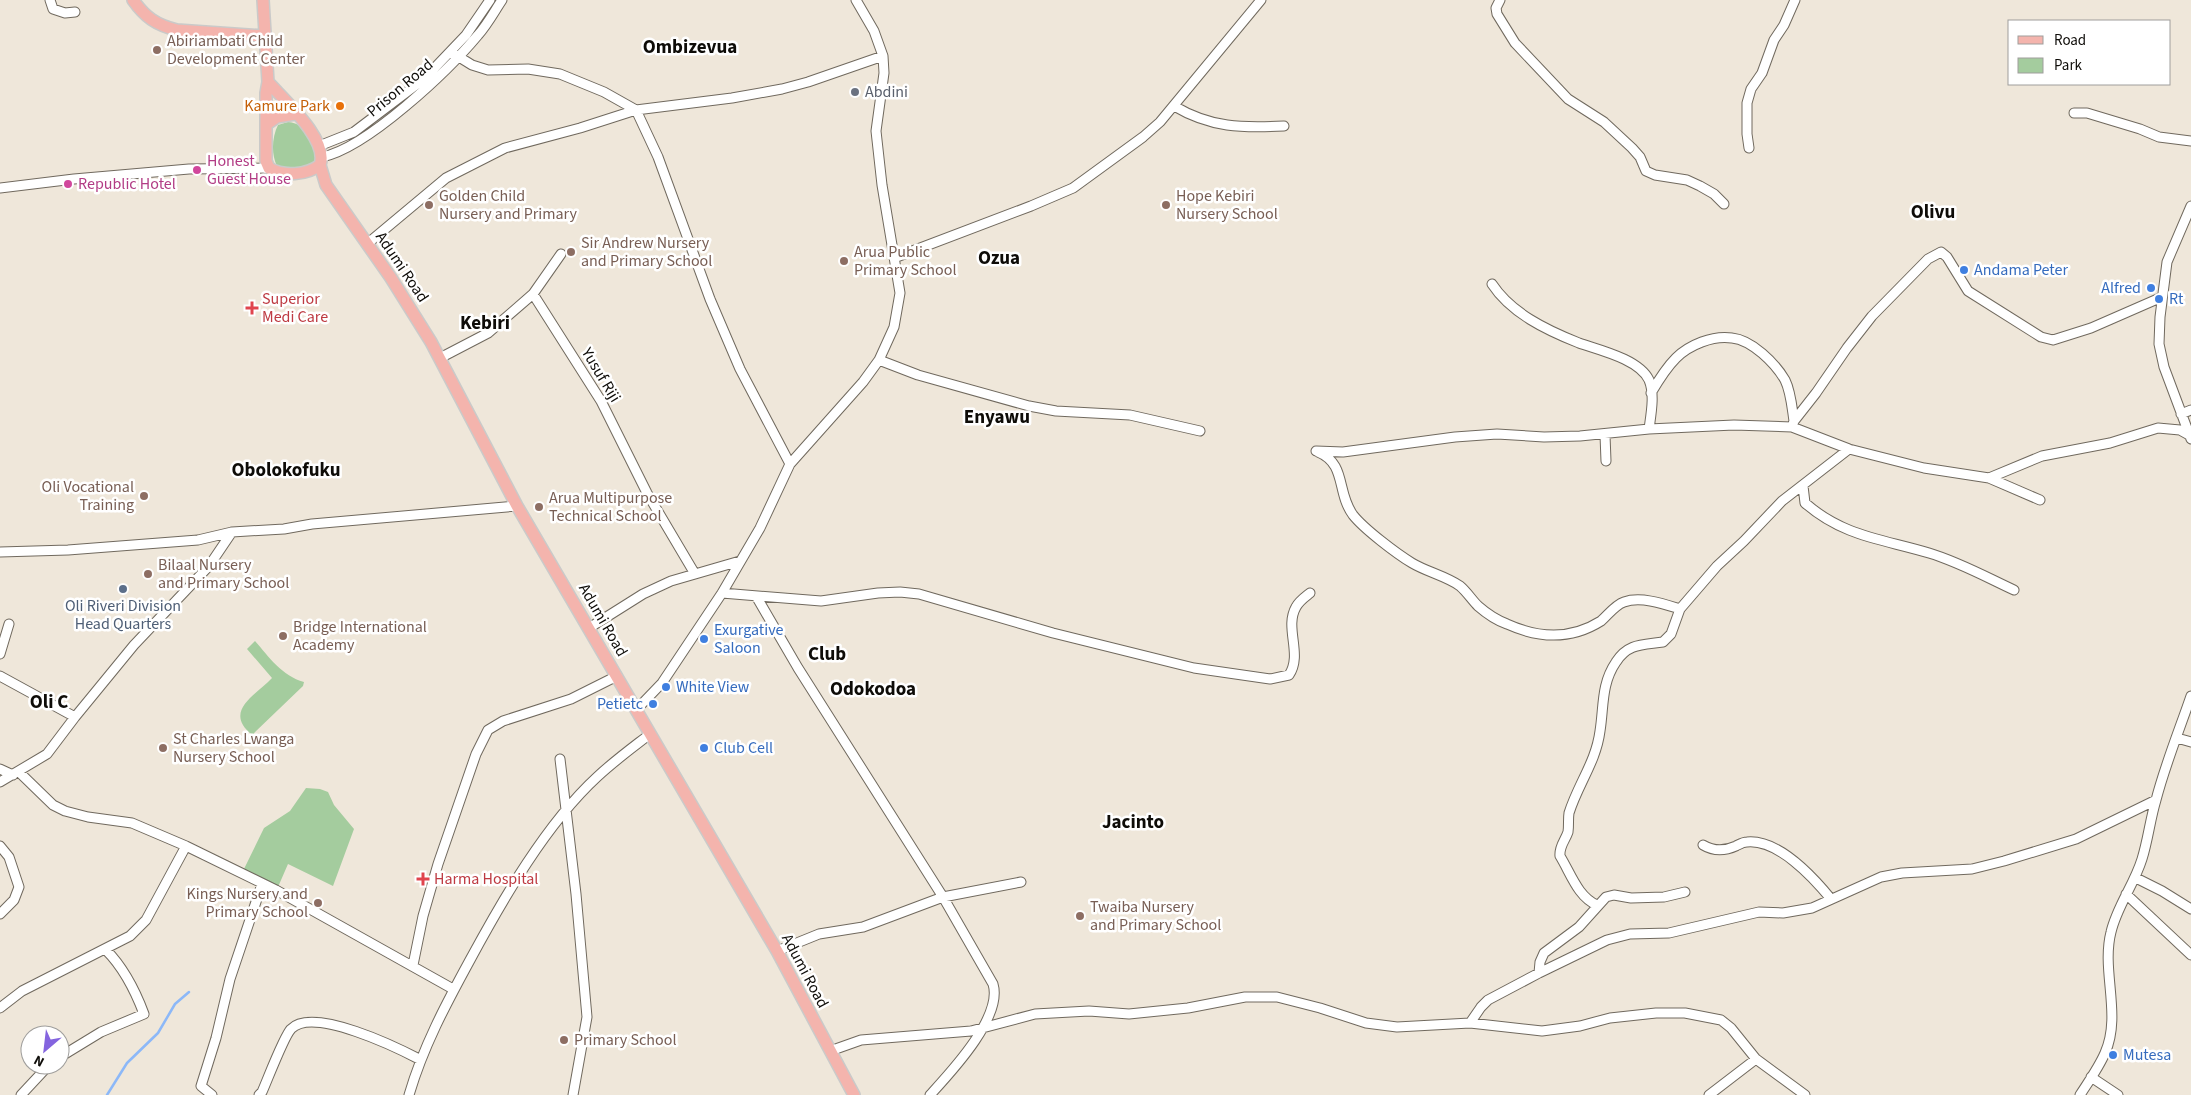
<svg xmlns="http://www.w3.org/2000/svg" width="2191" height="1095" viewBox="0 0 2191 1095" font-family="'Source Sans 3',sans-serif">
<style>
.green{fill:#a4cc9e}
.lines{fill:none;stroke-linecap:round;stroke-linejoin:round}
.stream{stroke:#8cb8f8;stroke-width:2.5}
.minor-casing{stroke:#70695e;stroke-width:11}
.major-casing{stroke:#cacac9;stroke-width:14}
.minor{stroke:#fff;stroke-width:9}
.major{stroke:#f4b4ad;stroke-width:11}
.education-dot{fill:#8d6e63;stroke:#fff;stroke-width:2}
.worship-dot{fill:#6b7280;stroke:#fff;stroke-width:2}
.food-dot{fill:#e8710a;stroke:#fff;stroke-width:2}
.hotel-dot{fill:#d1479c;stroke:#fff;stroke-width:2}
.shop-dot{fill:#3f7fe0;stroke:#fff;stroke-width:2}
.health-dot{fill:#e0444e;stroke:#fff;stroke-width:2}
.service-dot{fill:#5c6f8a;stroke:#fff;stroke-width:2}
.labels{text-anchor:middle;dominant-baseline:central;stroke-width:5;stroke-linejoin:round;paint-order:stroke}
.education-label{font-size:16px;fill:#785e54;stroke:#fff;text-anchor:start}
.street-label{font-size:16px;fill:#0e0c08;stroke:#fff}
.worship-label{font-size:16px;fill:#5b616d;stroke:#fff;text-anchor:start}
.food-label{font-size:16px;fill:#c56008;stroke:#fff;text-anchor:end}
.hotel-label{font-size:16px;fill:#b23c85;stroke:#fff;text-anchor:start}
.shop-label{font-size:16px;fill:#366cbe;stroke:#fff;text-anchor:start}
.health-label{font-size:16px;fill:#be3a42;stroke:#fff;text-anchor:start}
.service-label{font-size:16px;fill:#4e5e75;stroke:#fff}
.quarter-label{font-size:19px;font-weight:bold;fill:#0e0c08;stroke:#fff}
</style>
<rect width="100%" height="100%" fill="#efe7da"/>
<path class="green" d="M288,122C309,124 311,142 320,161L294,171L277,166C271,154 272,137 278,125Z
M255,641C269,657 282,676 304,682L303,686L252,735C223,711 255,696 272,678L247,649Z
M306,788L320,789L328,792L334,805L354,829L333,886L288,864L278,887L243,871L264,828L290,811Z"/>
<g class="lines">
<path class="stream" d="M107,1095L127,1063L158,1033L175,1004L189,992"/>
<defs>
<path id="minor" d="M50,0L53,9L65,13L75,12
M1500,0L1496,8L1497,14L1515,43L1568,99L1604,122L1632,148L1640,157L1646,171L1655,175L1687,180L1700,186L1714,194L1724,204
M451,52L472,65L488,70L528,69L560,74L604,92L636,110L658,157L710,299L740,369L790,464
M1174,106C1211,128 1242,128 1284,126
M2074,113H2087L2140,129L2159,137L2191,141
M319,146L354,132L424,79L466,35L490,0
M1749,148L1747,134V103L1751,89L1762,73L1774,40L1784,25L1795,0
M322,157C367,148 448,71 478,35C487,25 494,12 502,0
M0,188L74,179L189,169L269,168
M2191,206L2167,262L2160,317L2159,344L2164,367L2191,439
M367,244L446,178L505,148L580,128L636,110L732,98L782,89L808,82L883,56
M894,258L1031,206L1073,188L1143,137L1160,122L1261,0
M1492,284C1511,313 1546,330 1579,343C1599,350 1639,359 1649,380C1655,394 1651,414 1649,429
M533,294L601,401L647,493L695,574
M440,358L488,333L533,294L561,254
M879,360L918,375L1029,406L1056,411L1130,415L1200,431
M1651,393C1658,381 1666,368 1676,358C1689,345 1713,335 1732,338C1752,340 1775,363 1785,380C1791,392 1792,408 1794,421
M2181,414L2191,410
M1792,427L1794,421L1816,393L1847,348L1872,316L1928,259L1941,252L1947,257L1968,291L2041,337L2053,340L2091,328L2162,297
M1605,435L1606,461
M1316,451L1343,452L1455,437L1497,434L1544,437L1580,436L1649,429L1734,425L1792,427L1849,449L1924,468L1989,478L2040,500
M1318,452C1347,464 1336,492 1353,515C1364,529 1397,554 1412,563C1427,572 1446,576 1460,586C1467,592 1472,600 1478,606C1486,613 1496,620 1507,624C1538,638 1571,640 1601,621C1608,615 1615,605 1624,602C1641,596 1664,604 1680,609
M1989,478L2042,456L2110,443L2158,428L2180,430L2189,435
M1803,486L1805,503C1844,537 1883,539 1929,553C1959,562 1986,577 2014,590
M0,552L68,550L198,540L232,532L284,529L312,524L517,506
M722,593L821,601L878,593L900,592L919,594L1053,633L1194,668L1270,679L1289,675C1303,654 1284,628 1296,607C1299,601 1305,597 1310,593
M756,596L798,668L943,897L993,984C1003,1017 951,1072 930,1095
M589,628L643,594L671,581L740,561
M0,654L9,624
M0,676L75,717
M637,709L662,683L722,593L760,528L790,464L863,382L879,360L894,327L900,293L882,185L876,131L884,73L883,56L874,31L856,0
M2177,738L2191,742
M560,759L576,894L587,1017L573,1095
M0,769L13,775
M0,782L47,754L75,717L134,645L209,566L232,532
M1703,845C1713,851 1725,851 1736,846C1740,844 1743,842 1747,842C1778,839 1813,877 1831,899
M0,846L9,857L19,887L14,900L0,914
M186,846L276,890L453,989
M2136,878L2162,891L2191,909
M2126,894L2191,955
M1597,905C1578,897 1571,874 1560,856C1559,846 1565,841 1568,832C1569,825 1568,819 1569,813C1578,784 1596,762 1600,731C1604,706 1601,684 1616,662C1628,643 1643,645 1663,642L1671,634L1680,609L1717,566L1744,541L1782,501L1849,449
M777,951L819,934L863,927L943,897L1021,882
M413,965L423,916L438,864L476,754L488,730L503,721L571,699L617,676
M1539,973L1540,962L1544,953L1579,927L1606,897L1614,895L1631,898L1664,897L1685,892
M0,1008L22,991L130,936L146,920L186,846L132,823L88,817L65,811L53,805L19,772
M1470,1023L1481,1007L1488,1000L1539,973L1607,940L1630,934L1669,933L1759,912L1783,913L1812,908L1881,877L1902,873L1972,869L2004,861L2076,839L2156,800
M830,1051L861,1040L971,1031L1035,1014L1089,1011L1129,1014L1188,1008L1245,997H1277L1320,1008L1366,1023L1397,1027L1470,1023L1542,1031L1580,1026L1610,1018L1656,1013H1685L1721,1020L1731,1028L1756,1059L1805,1095
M60,1057L101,1032L144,1014C135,990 124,968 106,950
M2091,1077L2118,1095
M21,1095L49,1065
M212,1095L201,1086L216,1038L230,979L262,884
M259,1095L262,1092C267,1081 284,1036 291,1029C313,1006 398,1048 421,1060
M409,1095C423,1047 446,1004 470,960C503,899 546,824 597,777C614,761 632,748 650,734
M1709,1095L1756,1059
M2080,1095C2089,1081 2099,1067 2105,1053C2122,1015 2101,971 2111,932C2117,906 2134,885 2142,859C2148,840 2150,820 2156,800C2165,765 2179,731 2191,696"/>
<path id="major" d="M133,0C145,17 156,25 177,30L264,36
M263,0L268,82L266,93V161L269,168C283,177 307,175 320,165C329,140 284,100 268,82
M267,124L277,117L295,114
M320,165L326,185L391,278L431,342L517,506L777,951L854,1095"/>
</defs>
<use href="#minor" class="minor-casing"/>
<use href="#major" class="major-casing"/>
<use href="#minor" class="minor"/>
<use href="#major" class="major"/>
</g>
<g class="education-dot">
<circle cx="157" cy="50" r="5"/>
<circle cx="429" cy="205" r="5"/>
<circle cx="1166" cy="205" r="5"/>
<circle cx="571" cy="252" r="5"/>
<circle cx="844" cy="261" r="5"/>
<circle cx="144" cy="496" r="5"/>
<circle cx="539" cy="507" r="5"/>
<circle cx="148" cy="574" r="5"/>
<circle cx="283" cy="636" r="5"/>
<circle cx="163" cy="748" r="5"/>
<circle cx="318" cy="903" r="5"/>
<circle cx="1080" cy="916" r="5"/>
<circle cx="564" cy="1040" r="5"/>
</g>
<circle class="worship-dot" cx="855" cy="92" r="5"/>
<circle class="food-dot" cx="340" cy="106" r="5"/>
<g class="hotel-dot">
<circle cx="197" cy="170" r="5"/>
<circle cx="68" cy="184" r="5"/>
</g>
<g class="shop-dot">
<circle cx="1964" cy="270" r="5"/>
<circle cx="2151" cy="288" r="5"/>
<circle cx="2159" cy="299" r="5"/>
<circle cx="704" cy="639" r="5"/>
<circle cx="666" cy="687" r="5"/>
<circle cx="653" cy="704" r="5"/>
<circle cx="704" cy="748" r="5"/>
<circle cx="2113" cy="1055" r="5"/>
</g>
<g class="health-dot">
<path d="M249.5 300.5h5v5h5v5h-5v5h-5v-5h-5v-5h5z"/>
<path d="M420.5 871.5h5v5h5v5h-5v5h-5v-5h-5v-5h5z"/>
</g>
<circle class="service-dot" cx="123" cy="589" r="5"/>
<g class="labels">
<g class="education-label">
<text x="167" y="41">Abiriambati Child<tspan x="167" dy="18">Development Center</tspan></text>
<text x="439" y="196">Golden Child<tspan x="439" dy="18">Nursery and Primary</tspan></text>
<text x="1176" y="196">Hope Kebiri<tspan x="1176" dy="18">Nursery School</tspan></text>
<text x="581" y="243">Sir Andrew Nursery<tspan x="581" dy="18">and Primary School</tspan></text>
<text x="854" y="252">Arua Public<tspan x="854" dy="18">Primary School</tspan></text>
<text x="134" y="487" text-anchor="end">Oli Vocational<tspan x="134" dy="18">Training</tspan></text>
<text x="549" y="498">Arua Multipurpose<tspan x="549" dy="18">Technical School</tspan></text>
<text x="158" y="565">Bilaal Nursery<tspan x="158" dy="18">and Primary School</tspan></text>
<text x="293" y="627">Bridge International<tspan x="293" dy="18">Academy</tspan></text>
<text x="173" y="739">St Charles Lwanga<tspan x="173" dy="18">Nursery School</tspan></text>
<text x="308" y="894" text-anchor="end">Kings Nursery and<tspan x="308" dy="18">Primary School</tspan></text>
<text x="1090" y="907">Twaiba Nursery<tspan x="1090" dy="18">and Primary School</tspan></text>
<text x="574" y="1040">Primary School</text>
</g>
<g class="street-label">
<text transform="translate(400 88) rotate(-40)">Prison Road</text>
<text transform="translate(402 267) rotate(56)">Adumi Road</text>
<text transform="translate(601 375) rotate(59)">Yusuf Riji</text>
<text transform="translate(603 620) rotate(60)">Adumi Road</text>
<text transform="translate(805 971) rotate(62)">Adumi Road</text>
</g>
<g class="worship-label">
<text x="865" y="92">Abdini</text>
</g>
<g class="food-label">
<text x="330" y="106">Kamure Park</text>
</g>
<g class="hotel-label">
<text x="207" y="161">Honest<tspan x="207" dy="18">Guest House</tspan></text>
<text x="78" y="184">Republic Hotel</text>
</g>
<g class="shop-label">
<text x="1974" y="270">Andama Peter</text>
<text x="2141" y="288" text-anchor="end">Alfred</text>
<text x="2169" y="299">Rt</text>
<text x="714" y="630">Exurgative<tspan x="714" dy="18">Saloon</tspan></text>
<text x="676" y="687">White View</text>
<text x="643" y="704" text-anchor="end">Petietc</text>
<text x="714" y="748">Club Cell</text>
<text x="2123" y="1055">Mutesa</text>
</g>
<g class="health-label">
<text x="262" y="299">Superior<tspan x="262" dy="18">Medi Care</tspan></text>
<text x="434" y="879">Harma Hospital</text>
</g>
<g class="service-label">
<text x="123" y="606">Oli Riveri Division<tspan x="123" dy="18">Head Quarters</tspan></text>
</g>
<g class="quarter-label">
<text x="690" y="47">Ombizevua</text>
<text x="1933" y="212">Olivu</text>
<text x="999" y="258">Ozua</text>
<text x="485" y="323">Kebiri</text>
<text x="997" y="417">Enyawu</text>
<text x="286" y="470">Obolokofuku</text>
<text x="827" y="654">Club</text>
<text x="873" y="689">Odokodoa</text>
<text x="49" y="702">Oli C</text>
<text x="1133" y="822">Jacinto</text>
</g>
</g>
<rect x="2008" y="20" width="162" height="65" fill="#ffffff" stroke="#9f9e9c"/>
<rect x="2018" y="36" width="25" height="8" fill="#f4b4ad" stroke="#9f9e9c"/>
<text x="2054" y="45" font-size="15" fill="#0e0c08">Road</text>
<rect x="2018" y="58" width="25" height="15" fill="#a4cc9e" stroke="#9f9e9c"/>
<text x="2054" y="70" font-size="15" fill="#0e0c08">Park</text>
<g transform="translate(45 1050) rotate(208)"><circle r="24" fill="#ffffff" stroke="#9f9e9c"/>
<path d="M0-4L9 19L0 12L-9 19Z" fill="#8464df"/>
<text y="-8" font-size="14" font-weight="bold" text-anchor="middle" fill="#0e0c08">N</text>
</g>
</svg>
